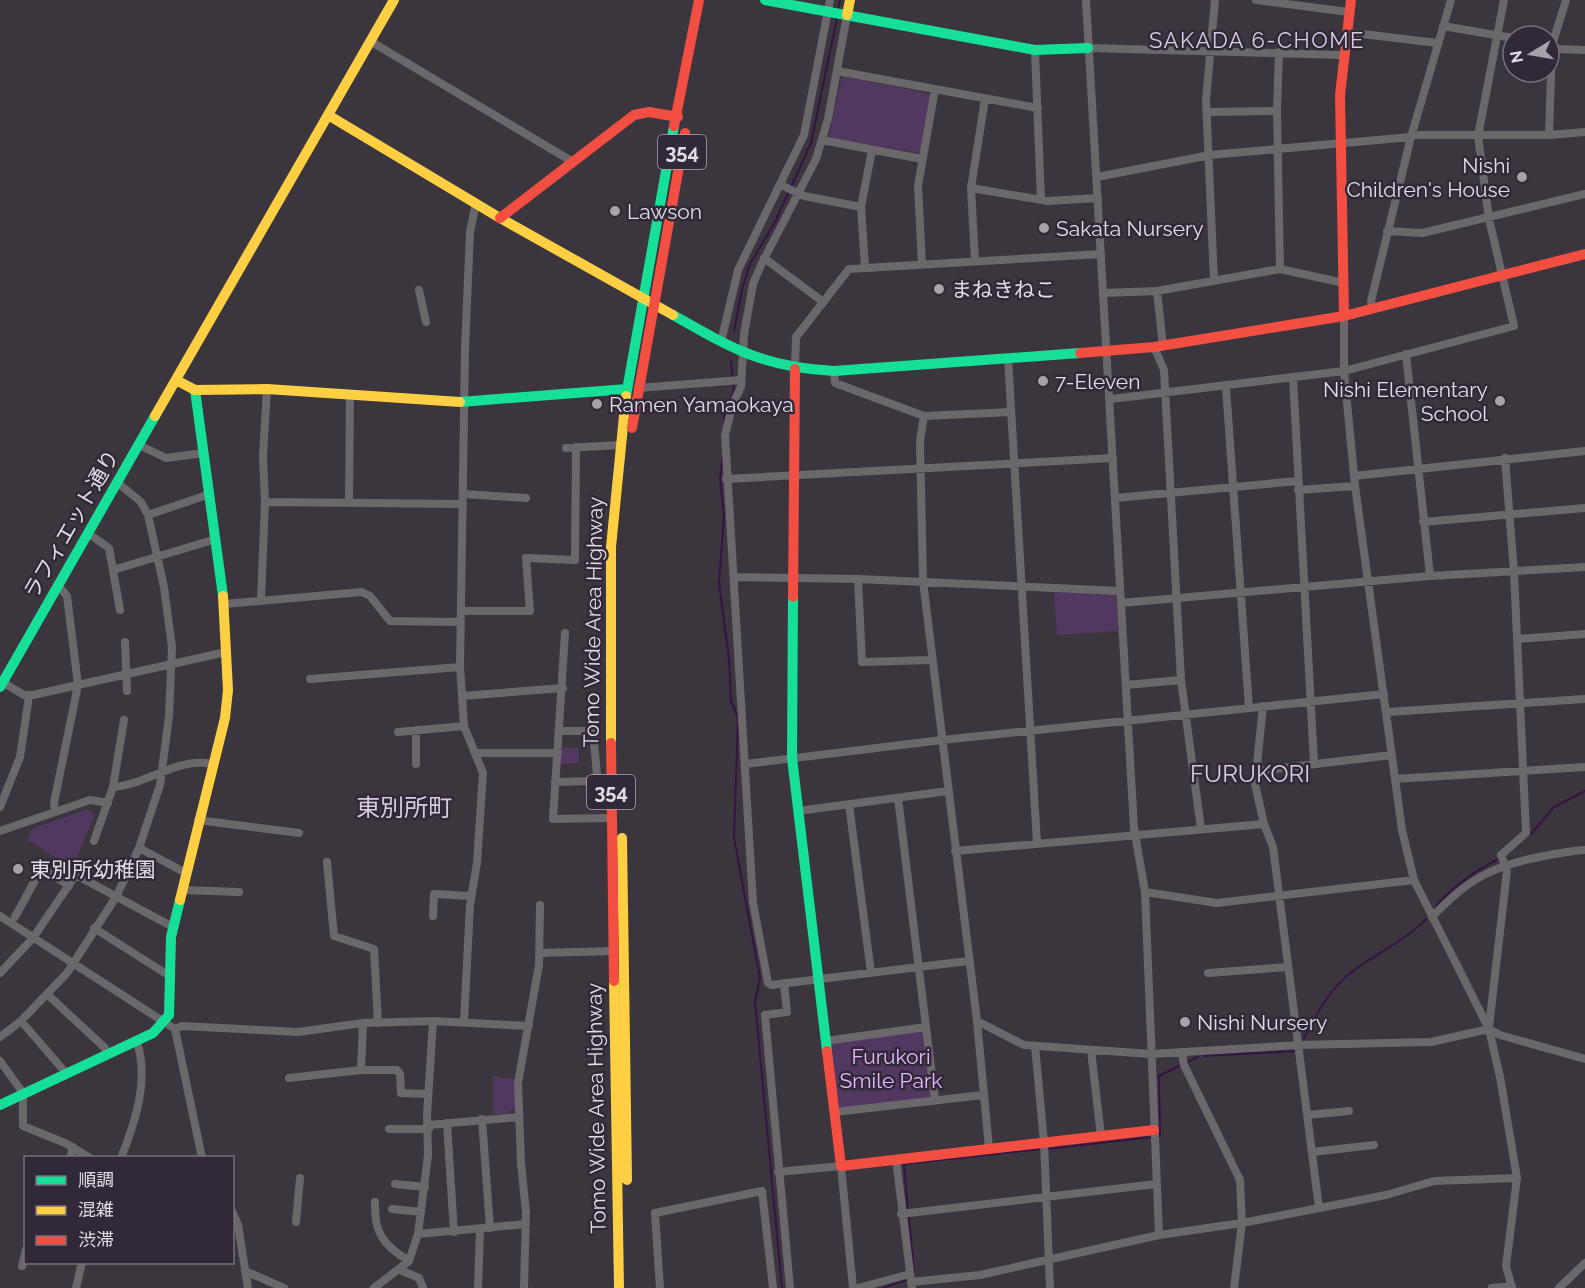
<svg xmlns="http://www.w3.org/2000/svg" width="1585" height="1288" viewBox="0 0 1585 1288" font-family="Raleway,'Noto Sans JP',sans-serif">
<style>
.green{fill:#523761}
.lines{fill:none;stroke-linecap:round;stroke-linejoin:round}
.stream{stroke:#361346;stroke-width:2}
.street{stroke:#6b686c;stroke-width:8}
.fast{stroke:#16e098;stroke-width:10}
.slow{stroke:#ffcf43;stroke-width:10}
.jam{stroke:#f24e42;stroke-width:10}
.poi-dot{fill:#a7a1aa;stroke:#312937;stroke-width:2}
.labels{text-anchor:middle;dominant-baseline:central;stroke-width:5;stroke-linejoin:round;paint-order:stroke}
.shield{fill:#312937;stroke:#aca6b0;stroke-width:1.5}
.shield-label{font-size:20px;font-weight:bold;fill:#e1dbe4}
.poi-label{font-size:21px;fill:#e1dbe4;stroke:#312937;text-anchor:start}
.street-label{font-size:21px;fill:#e1dbe4;stroke:#312937}
.park-label{font-size:21px;fill:#e4b8fe;stroke:#312937}
.neighbourhood-label{font-size:22px;letter-spacing:1.5px;fill:#d7ccde;stroke:#312937}
.quarter-label{font-size:24px;fill:#d7ccde;stroke:#312937}
</style>
<rect width="100%" height="100%" fill="#3b363e"/>
<path class="green" d="M842,76L930,94L920,153L829,138Z
M1054,592L1113,594L1116,598L1118,631L1057,635Z
M578,747L579,763L560,764L561,748Z
M87,809L95,815L72,868L28,840L32,829Z
M925,1029L933,1097L834,1109L828,1044Z
M493,1076L514,1079L515,1108L506,1114H493Z"/>
<g class="lines">
<path class="stream" d="M838,9L840,0
M734,332L742,289L750,264L775,222L811,143L837,18
M724,422L726,409L734,391L731,361
M723,455L720,479L724,516L719,583L729,660L731,701L738,718L734,838L760,978L755,1002L782,1288
M1526,836L1531,834L1554,807L1585,791
M1436,906C1454,885 1475,871 1500,858
M1304,1038C1317,1013 1330,988 1353,971C1377,953 1405,941 1426,919
M1204,1056L1297,1051
M1187,1062L1198,1057
M1158,1136H1160L1159,1076L1179,1066
M1048,1149L1152,1137
M908,1211L904,1164L1042,1149
M909,1217L914,1274
M883,1288L908,1279"/>
<path class="street" d="M1086,0L1134,828L1145,892L1159,1235
M1256,0L1348,12
M847,15L828,119L816,159L761,265L753,284L744,334L741,387L733,403L725,435L753,903L768,983L771,985L968,961
M1443,26L1513,38
M1346,32L1437,43
M370,41L573,162
M1550,45L1558,49L1585,50
M1088,48L1343,55
M1035,50L1041,200
M1279,52L1277,111L1280,269
M837,71L1038,108
M1207,112L1277,111
M1412,135H1549L1585,132
M1549,135L1552,45L1566,0
M822,140L922,159
M1097,177L1210,155L1411,137
M781,185L804,196L861,207
M971,188L1048,201L1098,198
M1387,231L1422,233L1585,194
M764,258L822,301
M975,261L971,188L985,99
M922,264L918,186L935,89
M865,267L861,207L872,150
M1214,280L1206,100L1215,0
M419,290L426,322
M1157,291L1163,346
M1104,293L1157,291L1280,269L1344,283
M1372,309L1371,301L1411,137L1451,0
M1344,316V371L1355,486L1402,830L1414,880L1489,1029L1500,1077L1517,1178L1506,1266L1512,1288
M721,342L738,270L804,135L830,0
M1154,347L1164,370L1181,680L1201,829
M1406,354L1430,576
M1008,358L1037,843
M795,369L796,337L849,269L1101,254
M834,371L835,383L924,416L1011,412
M1293,377L1314,763
M1226,387L1249,708
M638,388L741,380
M1111,399L1344,371L1514,326L1489,219L1478,136L1504,0
M924,416L920,440L923,581L977,1021L989,1148
M139,445L166,458L204,453
M566,448L619,445
M1354,476L1585,451
M726,479L1113,458
M1298,490L1355,486
M463,494L526,498
M1115,498L1298,481
M265,502L463,504
M349,503L350,394
M148,515L210,494
M1423,522L1585,508
M89,534L109,548L120,610
M113,570L216,539
M735,577L858,579L1120,591
M858,579L862,662L931,660
M261,600L265,502L263,456L267,389
M1121,603L1430,576L1585,567
M224,604L362,592L370,596L390,621L460,622
M461,611H530L526,558L575,560L576,447
M565,633L553,819L611,818
M1517,639L1585,634
M125,642L127,691
M310,679L460,667
M2,682L24,695H33L226,652
M1126,685L1181,680
M462,696L563,688
M1263,706L1255,784L1264,824L1273,847L1319,1208
M1387,712L1585,699
M398,732L464,726
M475,753H558
M416,764V730
M745,764L942,740L1384,694
M1256,771L1392,755
M1395,779L1585,767
M555,782L592,781L597,775L593,731H560
M113,787C146,785 179,756 212,764
M898,798L935,1100
M849,804L871,973
M0,807L20,757L29,696
M798,811L948,791
M55,812L54,803L78,685L67,596L58,585
M198,820L299,833
M0,831L90,800L108,803
M94,841L113,787L124,720
M139,848L186,873
M955,851L1264,824
M327,862L334,936L374,949L378,1023
M76,875L173,927
M182,890L239,892
M1145,892L1217,903L1414,880
M0,916L175,1029L202,1158
M433,916L434,894L471,896
M15,917L39,873L48,872L69,886
M1432,917C1467,880 1490,867 1539,857C1554,854 1569,851 1585,850
M94,928L171,977
M540,953L613,951
M0,973L33,938L79,870
M1208,973L1288,967
M784,983L787,1012L765,1015L790,1288
M48,995L104,1047L109,1054
M21,1021L66,1073
M464,1021L470,905L477,863L483,773L464,726L460,667L465,349L470,232L476,203
M977,1021L1024,1045L1151,1054L1299,1045L1431,1042L1489,1029L1500,1035L1585,1059
M363,1023L361,1070H397L400,1074L401,1093L428,1094
M1489,1027L1507,871L1501,855L1526,833L1514,572L1505,458
M175,1029L182,1026L298,1032L363,1023L433,1021L529,1026
M0,1037L21,1021L67,973L116,897L139,848L160,785L169,716L172,647L164,587L148,515L141,502L118,483
M825,1041L926,1027
M1035,1046L1044,1142L1050,1288
M1091,1050L1101,1136
M1182,1052L1184,1065L1240,1180L1242,1223L1234,1288
M0,1061L23,1093V1126L65,1143L90,1158
M289,1078L361,1070
M835,1112L983,1095
M1308,1115L1349,1111
M482,1119L490,1228
M447,1123L454,1232
M429,1125L518,1117
M389,1129H429
M1312,1152L1374,1145
M70,1158L73,1147
M121,1158C136,1120 149,1081 137,1042
M896,1159L912,1288
M778,1172L841,1166L853,1288
M395,1184L425,1187
M375,1202C374,1233 383,1245 409,1261
M392,1209L421,1212
M232,1211L238,1225L248,1288
M901,1214L1156,1184
M296,1222L300,1178
M418,1234L526,1224
M22,1266L26,1250
M400,1270L419,1278L423,1288
M245,1271L284,1288
M911,1282L980,1275L1159,1235L1242,1223L1386,1195L1434,1181L1517,1178
M76,1288L82,1262
M374,1288L409,1261L418,1234L428,1155L427,1115L433,1021
M478,1288L480,1229
M524,1288L526,1212L521,1163L518,1083L539,965L540,905
M660,1288L655,1213L762,1191L773,1288
M858,1288L910,1274
M1492,1288L1512,1286
M1559,1288L1585,1263"/>
<path class="fast" d="M765,0L1035,50L1088,48
M673,315C733,349 763,367 834,371L1080,353
M195,390L223,596
M626,396L674,126
M460,402L627,389
M793,597L792,758L827,1051
M0,687L155,416
M0,1105L153,1033L169,1015L171,937L180,900"/>
<path class="slow" d="M847,15L850,0
M328,115L500,218L673,315
M176,380L195,390L267,389L460,402
M155,416L394,0
M611,743V547L626,396
M622,838L627,1180
M180,900L225,718L228,690L223,596
M614,981L619,1288"/>
<path class="jam" d="M674,126L699,0
M500,218L634,115L649,112L678,117
M1344,316L1340,95L1351,0
M1080,353L1154,347L1344,316L1585,254
M632,428L685,133
M793,597L795,369
M611,743L614,981
M827,1051L841,1166L1154,1130"/>
</g>
<g class="poi-dot">
<circle cx="1522" cy="177" r="6"/>
<circle cx="615" cy="211" r="6"/>
<circle cx="1044" cy="228" r="6"/>
<circle cx="939" cy="289" r="6"/>
<circle cx="1043" cy="381" r="6"/>
<circle cx="1500" cy="401" r="6"/>
<circle cx="597" cy="404" r="6"/>
<circle cx="18" cy="869" r="6"/>
<circle cx="1185" cy="1022" r="6"/>
</g>
<g class="labels">
<g class="shield">
<rect x="658" y="135" width="48" height="34" rx="4.5"/>
<rect x="587" y="775" width="48" height="34" rx="4.5"/>
</g>
<g class="shield-label">
<text x="682" y="152">354</text>
<text x="611" y="792">354</text>
</g>
<g class="poi-label">
<text x="1510" y="165" text-anchor="end">Nishi<tspan x="1510" dy="24">Children's House</tspan></text>
<text x="627" y="211">Lawson</text>
<text x="1056" y="228">Sakata Nursery</text>
<text x="951" y="289">まねきねこ</text>
<text x="1055" y="381">7-Eleven</text>
<text x="1488" y="389" text-anchor="end">Nishi Elementary<tspan x="1488" dy="24">School</tspan></text>
<text x="609" y="404">Ramen Yamaokaya</text>
<text x="30" y="869">東別所幼稚園</text>
<text x="1197" y="1022">Nishi Nursery</text>
</g>
<g class="street-label">
<text transform="translate(71 524) rotate(-60)">ラフィエット通り</text>
<text transform="translate(593 622) rotate(-89)">Tomo Wide Area Highway</text>
<text transform="translate(596 1108) rotate(-91)">Tomo Wide Area Highway</text>
</g>
<g class="park-label">
<text x="891" y="1056">Furukori<tspan x="891" dy="24">Smile Park</tspan></text>
</g>
<g class="neighbourhood-label">
<text x="1257" y="40">SAKADA 6-CHOME</text>
</g>
<g class="quarter-label">
<text x="1250" y="773">FURUKORI</text>
<text x="404" y="807">東別所町</text>
</g>
</g>
<rect x="24" y="1156" width="210" height="108" fill="#312937" stroke="#77707c" stroke-width="1.5"/>
<rect x="36" y="1176" width="30" height="9" fill="#16e098" stroke="#77707c" stroke-width="1.5"/>
<text x="78" y="1186" font-size="18" fill="#e1dbe4">順調</text>
<rect x="36" y="1206" width="30" height="9" fill="#ffcf43" stroke="#77707c" stroke-width="1.5"/>
<text x="78" y="1216" font-size="18" fill="#e1dbe4">混雑</text>
<rect x="36" y="1236" width="30" height="9" fill="#f24e42" stroke="#77707c" stroke-width="1.5"/>
<text x="78" y="1246" font-size="18" fill="#e1dbe4">渋滞</text>
<g transform="translate(1531 54) rotate(259)"><circle r="28" fill="#312937" stroke="#77707c" stroke-width="1.5"/>
<path d="M0-4.5L10 22L0 15L-10 22Z" fill="#a7a1aa"/>
<text y="-9" font-size="16" font-weight="bold" text-anchor="middle" fill="#e1dbe4">N</text>
</g>
</svg>
